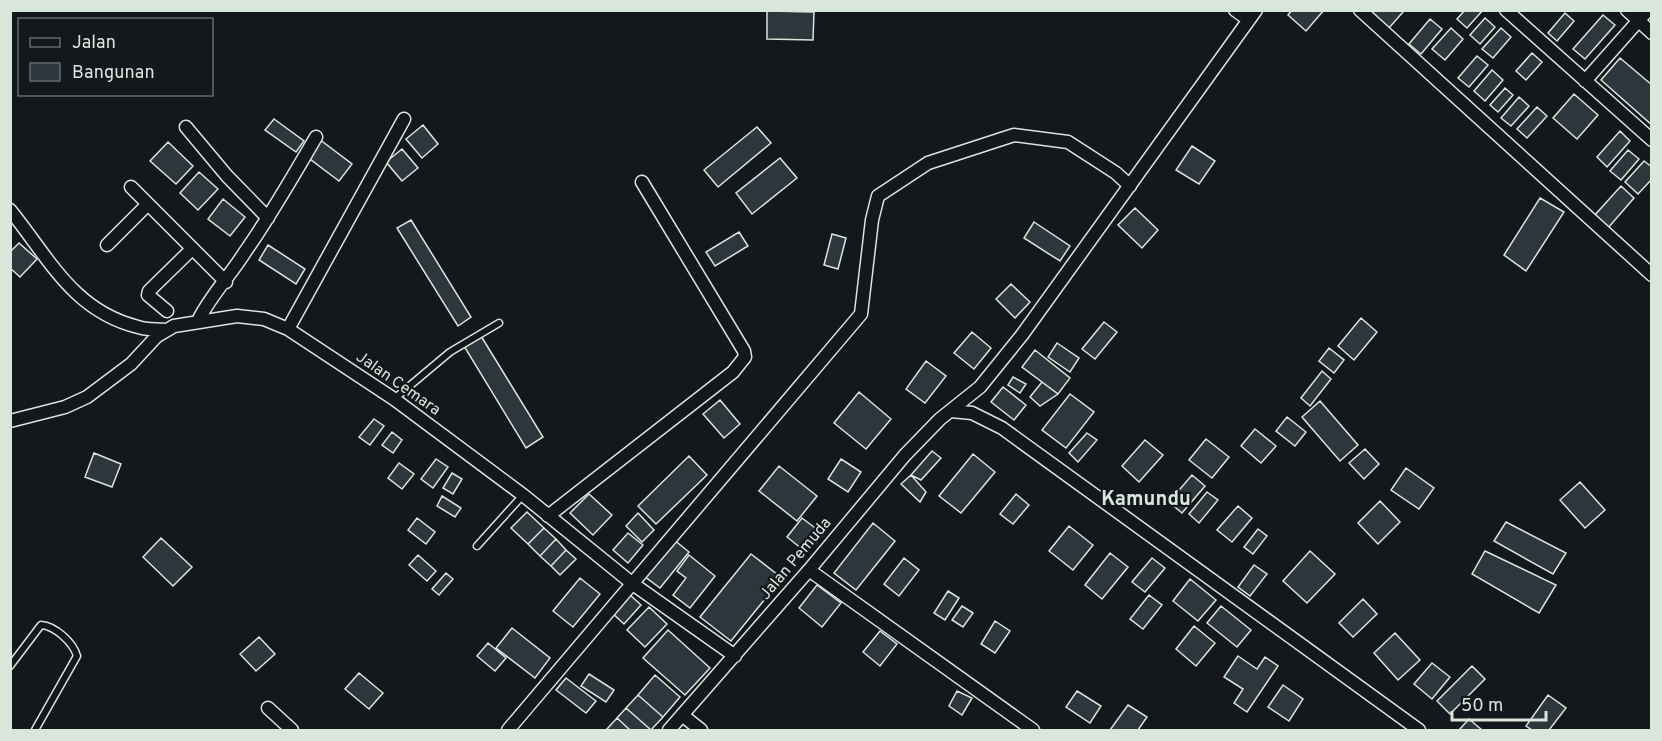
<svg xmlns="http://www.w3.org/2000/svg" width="1662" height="741" viewBox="0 0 1662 741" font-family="Overpass,sans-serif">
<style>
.building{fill:#2c363c;stroke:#d8e6dc;stroke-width:1.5}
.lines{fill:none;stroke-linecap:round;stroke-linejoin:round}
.lane-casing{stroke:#d8e6dc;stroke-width:9}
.street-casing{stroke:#d8e6dc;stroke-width:15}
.lane{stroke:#14181c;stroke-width:6}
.street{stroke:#14181c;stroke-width:12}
.labels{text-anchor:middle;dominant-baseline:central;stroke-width:4.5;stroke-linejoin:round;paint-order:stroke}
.street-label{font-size:16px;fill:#d8e6dc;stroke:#14181c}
.quarter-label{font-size:20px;font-weight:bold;fill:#d8e6dc;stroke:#14181c}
</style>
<rect width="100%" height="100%" fill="#14181c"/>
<path class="building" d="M1292,10H1324L1306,31L1288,15Z
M1369,10H1401L1403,12L1389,28Z
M1465,10H1483L1467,28L1457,19Z
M767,11L814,12L813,40L767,39Z
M1565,13L1574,21L1557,41L1548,33Z
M1603,15L1615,25L1585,59L1573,49Z
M1485,18L1495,27L1480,44L1470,35Z
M1430,19L1442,29L1421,54L1409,44Z
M1451,28L1463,39L1445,60L1432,49Z
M1501,28L1511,37L1493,58L1482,49Z
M1532,53L1542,62L1526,80L1516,71Z
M1477,56L1488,65L1469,87L1458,78Z
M1620,58L1652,85V125L1601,80Z
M1492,70L1503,80L1485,101L1474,91Z
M1505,88L1513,95L1498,112L1490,105Z
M1574,94L1598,115L1577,139L1553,118Z
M1519,97L1529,106L1511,126L1501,118Z
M1537,107L1547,116L1527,138L1517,129Z
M274,119L304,141L296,152L265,130Z
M423,125L438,144L422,158L406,139Z
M757,127L771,143L718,187L704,170Z
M1620,131L1630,141L1607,167L1597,157Z
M319,139L352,164L339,181L306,156Z
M168,142L193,166L176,184L150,161Z
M1192,146L1215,161L1199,184L1176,170Z
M402,149L418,168L402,181L386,162Z
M1628,150L1639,159L1621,180L1610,171Z
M780,158L797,178L752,214L736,193Z
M1644,161L1652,167V179L1638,194L1625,182Z
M199,172L218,189L198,210L180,193Z
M1621,186L1634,198L1608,228L1594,216Z
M1540,198L1564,212L1526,271L1504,255Z
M223,199L245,217L230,236L208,219Z
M1135,208L1158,230L1142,248L1118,225Z
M411,220L471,317L458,326L397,228Z
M1034,222L1070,246L1060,261L1024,238Z
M739,232L748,246L715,266L706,252Z
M832,234L846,238L838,269L824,265Z
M19,243L37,259L20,277L10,268V252Z
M268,245L305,269L296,284L259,260Z
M1011,284L1030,302L1015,318L996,299Z
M1361,318L1377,332L1354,360L1338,346Z
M1104,322L1117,332L1095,359L1082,349Z
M972,332L991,348L974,369L954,353Z
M481,336L543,437L526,448L464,346Z
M1057,343L1079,358L1070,372L1048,357Z
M1329,348L1344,360L1334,373L1319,361Z
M1035,350L1070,378L1058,394L1022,367Z
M926,361L946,376L925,403L906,389Z
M1322,371L1331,379L1310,406L1301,398Z
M1013,377L1026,384L1020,393L1008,385Z
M1042,382L1058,394L1040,406L1030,397Z
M1003,387L1026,405L1014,420L991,402Z
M859,392L891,419L866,449L834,423Z
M1070,394L1094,412L1066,448L1042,430Z
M720,400L740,424L724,438L703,414Z
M1320,401L1358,445L1340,461L1302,417Z
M1287,417L1306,432L1295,446L1276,431Z
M374,419L384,426L370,445L359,437Z
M1255,429L1276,446L1261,463L1241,446Z
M392,432L402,440L393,453L382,445Z
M1087,433L1097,440L1078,462L1069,453Z
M1206,439L1229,457L1212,478L1189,460Z
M1145,440L1163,455L1139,482L1122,466Z
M1365,449L1379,464L1364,479L1349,463Z
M932,451L941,458L921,480L911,475Z
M94,453L121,464L112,487L85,477Z
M973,454L995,472L961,513L939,496Z
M689,456L707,475L656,524L638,506Z
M436,459L448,467L433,488L421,479Z
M841,459L861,472L848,492L828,479Z
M399,463L414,474L402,489L388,478Z
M779,466L817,496L797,521L759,491Z
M1406,468L1434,488L1419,509L1391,490Z
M452,473L462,479L453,494L443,488Z
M911,475L926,492L920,502L901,484Z
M1192,475L1205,486L1182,513L1169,502Z
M1580,482L1605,510L1585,528L1560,500Z
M1207,492L1218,500L1199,523L1189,514Z
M589,494L612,515L593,535L570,513Z
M1016,494L1029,505L1013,524L1000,514Z
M442,496L461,508L455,517L437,506Z
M1380,501L1400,522L1378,544L1358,523Z
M1238,506L1252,518L1232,542L1217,530Z
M527,512L544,528L528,544L511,528Z
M638,513L654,530L642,542L626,526Z
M417,518L435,532L426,544L408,530Z
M802,518L823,534L807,553L787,537Z
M1506,522L1566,553L1553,574L1494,541Z
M873,523L895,541L856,590L834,573Z
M1069,526L1093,545L1073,570L1049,551Z
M544,528L556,539L540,556L528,544Z
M1258,529L1267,536L1253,554L1244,547Z
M628,533L643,545L628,563L613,550Z
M161,538L192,567L173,586L143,557Z
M556,539L566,550L551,566L540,556Z
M673,539L689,552L660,588L644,576Z
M566,550L576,559L560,575L551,566Z
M1310,551L1335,574L1307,603L1283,581Z
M1485,551L1556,585L1539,613L1472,574Z
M1110,553L1128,567L1102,599L1085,585Z
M751,554L782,578L731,641L700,617Z
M418,555L436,571L427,581L409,565Z
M689,555L715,576L690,608L673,595L686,578L677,571Z
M904,558L919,570L899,596L884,584Z
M1152,558L1165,568L1145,592L1132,582Z
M1254,565L1267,574L1250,596L1238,587Z
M446,573L453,579L439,595L432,589Z
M580,578L600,594L573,627L553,611Z
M1190,579L1216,600L1198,621L1173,601Z
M817,585L841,603L822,627L799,608Z
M948,591L959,598L945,620L934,613Z
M629,594L641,605L624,624L612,613Z
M1149,595L1162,605L1143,629L1130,619Z
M1363,599L1377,614L1353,637L1339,623Z
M962,606L973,613L963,627L952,620Z
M1221,606L1251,630L1237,647L1207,623Z
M649,607L667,624L645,647L627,630Z
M995,621L1010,631L995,653L981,644Z
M1194,626L1215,643L1196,666L1176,649Z
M512,628L550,658L535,678L496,648Z
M668,630L710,668L685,695L643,658Z
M880,631L897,644L880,666L863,652Z
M1395,633L1420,660L1398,680L1374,653Z
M259,637L275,654L256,671L240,654Z
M488,643L506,658L495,671L477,656Z
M1238,656L1257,669L1265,657L1278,666L1247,712L1234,703L1243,689L1224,677Z
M1432,663L1450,677L1432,699L1414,684Z
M1472,666L1485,679L1450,714L1437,701Z
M359,673L383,693L369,709L345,689Z
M589,674L614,690L606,702L581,686Z
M655,675L680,697L663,717L638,695Z
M566,678L596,701L586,713L556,690Z
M1283,685L1303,699L1289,721L1268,707Z
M957,691L972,698L962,715L949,706Z
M1077,691L1101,706L1090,723L1066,707Z
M638,695L663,717L651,730L626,708Z
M1548,695L1566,708L1549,730H1532L1526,726Z
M1128,705L1147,717L1138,730H1110Z
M626,708L651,730H630L617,718Z
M617,718L630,730H610L607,729Z
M1469,719L1482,730H1459Z"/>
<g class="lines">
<defs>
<path id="lane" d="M394,399L450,352L499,323
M477,546L523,495
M10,666L41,625C55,626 73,642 77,656L35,730"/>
<path id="street" d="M1235,10L1249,20
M1360,10L1652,275
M1506,10L1652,140
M1627,10L1652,33
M1585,81L1648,10
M186,127L227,176L268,218
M131,187L226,282
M10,210C49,258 73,311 138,327C146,330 156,329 165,330
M107,245L148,204
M167,311L148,295L149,291L192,249
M198,321C210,296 230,276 245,252C271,215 293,176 316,137
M288,329L404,119
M951,411L972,413L1002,428L1419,730
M10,421L65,407L87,397L131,364L157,336L174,326L237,316L264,319L288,329L394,399L523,495L633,584L735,656
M548,516L733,372L745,357L744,351L642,182
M809,570L1033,730
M268,708L292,730
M682,715L701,730
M508,730L861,314L872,220L878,196L928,163L1014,135L1068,142L1116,173L1130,186
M669,730L809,570L905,455L940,419L980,387L1022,335L1256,10"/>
</defs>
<use href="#lane" class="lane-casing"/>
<use href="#street" class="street-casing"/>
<use href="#lane" class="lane"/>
<use href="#street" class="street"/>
</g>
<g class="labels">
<g class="street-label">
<text transform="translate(398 384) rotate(35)">Jalan Cemara</text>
<text transform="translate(796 559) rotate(-50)">Jalan Pemuda</text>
</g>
<g class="quarter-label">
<text x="1146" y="500">Kamundu</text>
</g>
</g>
<rect width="1662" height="741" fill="none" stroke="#d8e6dc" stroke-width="24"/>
<rect x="18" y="18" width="195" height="78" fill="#14181c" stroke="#626a69" stroke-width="1.5"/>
<rect x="30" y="38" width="30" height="9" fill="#14181c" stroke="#626a69" stroke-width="1.5"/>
<text x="72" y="48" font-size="18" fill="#d8e6dc">Jalan</text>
<rect x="30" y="63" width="30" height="18" fill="#2c363c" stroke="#626a69" stroke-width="1.5"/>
<text x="72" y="78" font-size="18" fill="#d8e6dc">Bangunan</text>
<path d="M1452 711v9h94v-9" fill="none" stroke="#d8e6dc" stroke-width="3"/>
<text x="1461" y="711" font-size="18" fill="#d8e6dc" stroke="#14181c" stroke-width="4.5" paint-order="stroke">50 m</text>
</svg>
